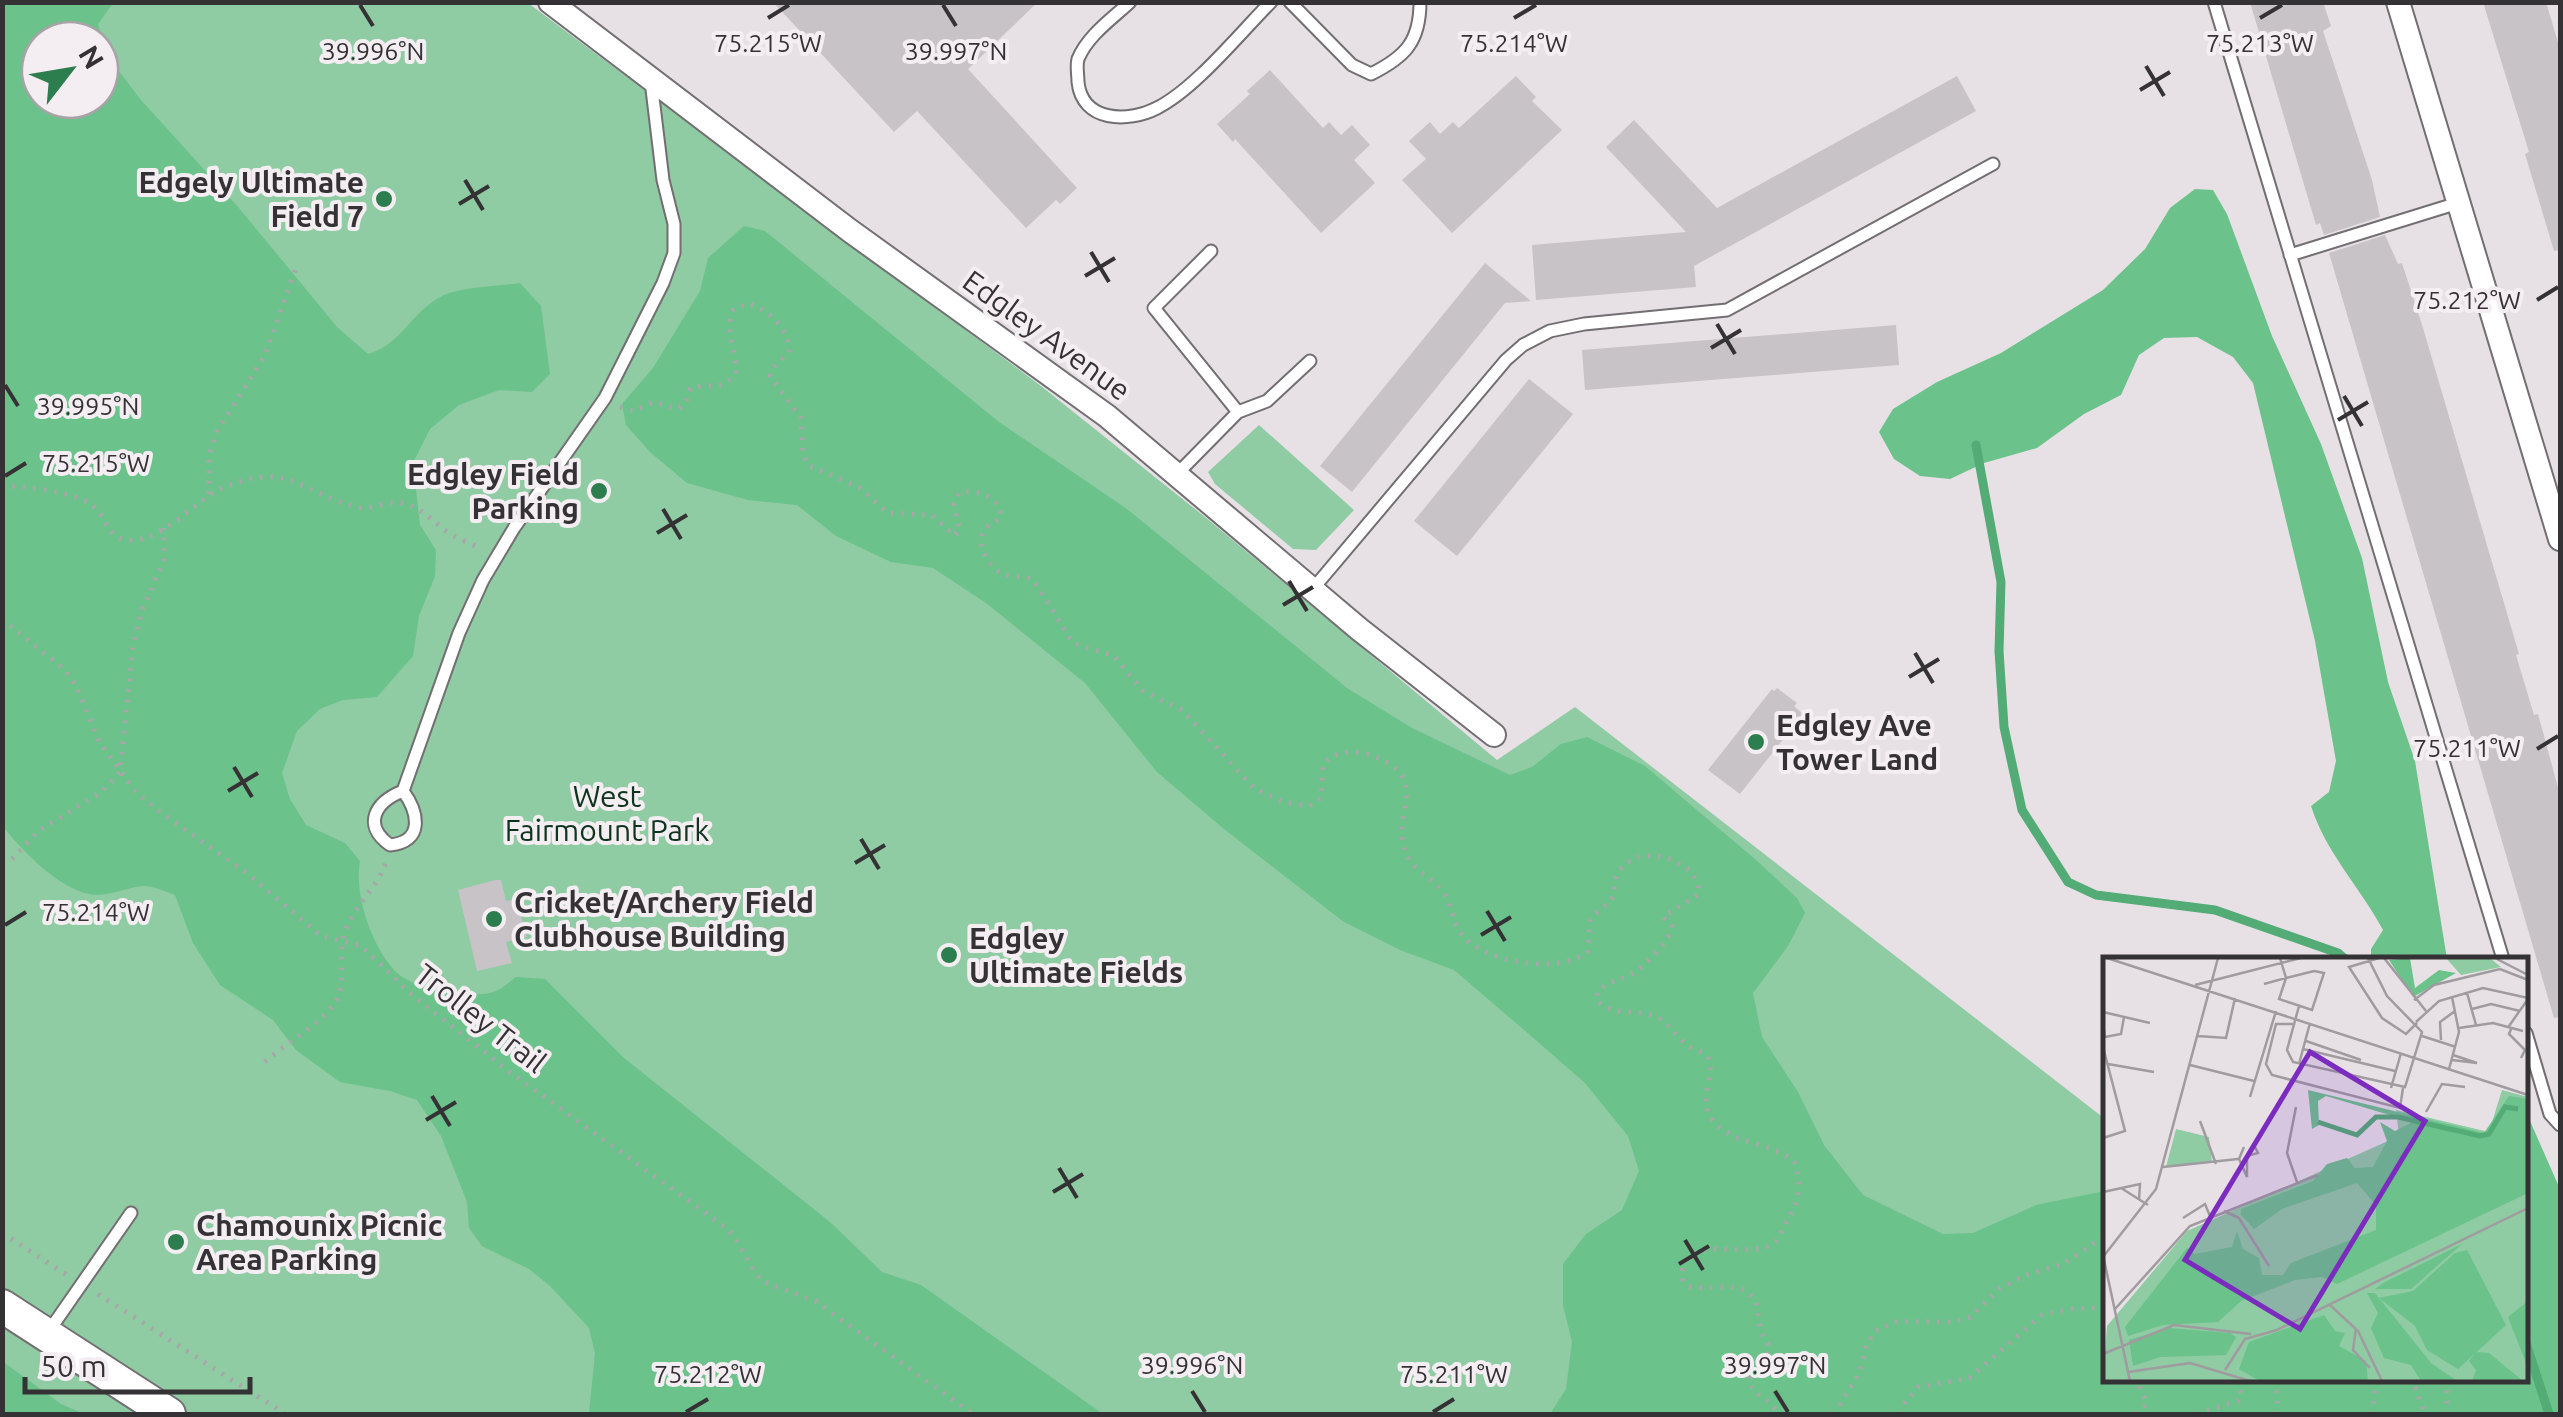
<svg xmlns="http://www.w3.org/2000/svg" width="2563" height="1417" viewBox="0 0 2563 1417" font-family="Ubuntu,sans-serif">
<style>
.green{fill:#8fcba3;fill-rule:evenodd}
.forest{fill:#6bc28b;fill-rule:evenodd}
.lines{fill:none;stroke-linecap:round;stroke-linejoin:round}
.stream{stroke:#53ab75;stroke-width:9}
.building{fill:#c8c3c7}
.lane-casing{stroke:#726e71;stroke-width:15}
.street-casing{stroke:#726e71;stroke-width:26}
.secondary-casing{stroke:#726e71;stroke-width:36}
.path{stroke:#aaa5a9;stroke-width:5;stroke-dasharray:2.5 8;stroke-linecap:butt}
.lane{stroke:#fff;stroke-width:11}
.street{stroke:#fff;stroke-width:22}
.secondary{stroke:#fff;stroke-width:32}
.ticks{fill:none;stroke:#343234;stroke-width:4}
.poi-dot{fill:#2c7e4f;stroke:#f4eef3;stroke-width:4}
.labels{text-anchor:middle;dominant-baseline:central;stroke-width:8;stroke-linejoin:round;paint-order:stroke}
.poi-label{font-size:30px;font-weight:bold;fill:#343234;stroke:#f4eef3;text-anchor:start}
.street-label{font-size:30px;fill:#343234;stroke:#f4eef3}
.park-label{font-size:30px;fill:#0e341e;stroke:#f4eef3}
.inset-river{fill:none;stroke:#53ab75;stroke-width:5}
.inset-road{fill:none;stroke:#9f9b9f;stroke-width:2.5}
.view{fill:#7b2cbf;fill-opacity:0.15;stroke:#7b2cbf;stroke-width:5}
.inset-edge{fill:none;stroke:#343234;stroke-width:5}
.ticks-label{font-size:25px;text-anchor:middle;fill:#343234;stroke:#f4eef3;stroke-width:8;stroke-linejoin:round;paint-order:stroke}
</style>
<rect width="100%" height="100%" fill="#e7e1e6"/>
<path class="green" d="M3,3H528L1041,386L1205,517L1497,760L1575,707L2105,1119L2106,1380H2526L2560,1414H3ZM40,40H100V100H40Z
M1259,425L1354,510L1316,550L1293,549L1215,484L1208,472Z"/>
<path class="forest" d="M2,3H113L98,24L108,57L141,100L239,208L337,327L368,354C401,345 411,312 442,296C459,287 499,286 520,283L541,306L550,374L532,392L499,390L459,405L430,429L413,463L420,525L436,550L435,576L419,616L413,656L377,697L343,700L320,709L297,731L282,773L290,799L306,825L345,843L360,861C354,895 371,944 394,970C412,990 465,998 490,993C500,991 508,983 516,977L545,979L624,1058L830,1222L882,1272L921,1285L1103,1414H589L595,1353L589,1328L550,1286L529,1269L482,1246L469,1228L467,1202L441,1136L417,1100L390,1091L340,1082L296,1050L273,1020L220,985L193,943L175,895C166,892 153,886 144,886C125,887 108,898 89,894C58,888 20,849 2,825ZM40,40H100V100H40Z
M2195,189L2213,190L2227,214L2272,336L2321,444L2362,558L2388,682L2415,761L2447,959H2371V949L2383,930C2360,887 2326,853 2311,806L2329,792L2336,761L2315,641L2253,383L2233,357L2197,337L2164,338L2139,355L2121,395L2084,414L2037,448L1984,463L1950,479L1920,476L1894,459L1879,432L1893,409L1937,382L2001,353L2103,290L2145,249L2170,208Z
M744,226L765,231L999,422L1127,509L1347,688L1412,728L1510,775L1532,767L1561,744L1587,737L1645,766L1756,860L1797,898L1805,913L1788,946L1753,993L1762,1037L1798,1092L1824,1145L1863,1195L1943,1234L1973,1233L2036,1205L2105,1191L2106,1380H2526V1118L2530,1121L2560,1189V1414H1550L1566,1389L1572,1342L1563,1305V1264L1586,1234L1622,1210L1639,1171L1628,1136L1585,1083L1523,1029L1454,970L1400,950L1344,922L1224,829L1157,772L1085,683L986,603L933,568L891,562L836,536L797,505L748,500L687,483L650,452L626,425L622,404L653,368L700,291L708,258Z
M2,1361L61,1404L84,1414H3Z"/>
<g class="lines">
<path class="stream" d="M1976,445L2001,582L1999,651L2004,727L2022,810L2068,882L2096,895L2215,910L2338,953L2345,959
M2526,1343L2549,1414"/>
</g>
<path class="building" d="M773,2H1038L968,69L1077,188L1060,204L1056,200L1026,228L917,111L894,132Z
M2250,2H2323L2331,26L2323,31L2372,180L2380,217L2324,235L2320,223L2316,225Z
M2483,2H2546L2560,49V250L2554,251L2525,154L2529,152Z
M1270,70L1323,128L1329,122L1341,135L1352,125L1370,145L1354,160L1375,183L1321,233L1235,139L1233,142L1217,124L1250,94L1247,91Z
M1516,76L1536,97L1532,101L1562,130L1452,233L1402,180L1426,159L1409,141L1430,122L1440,134L1453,122L1459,128Z
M1957,76L1976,111L1694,266L1696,287L1536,300L1532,245L1686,232L1606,147L1634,120L1717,208Z
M2385,235L2398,264L2402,263L2423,328L2519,654L2516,655L2534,715L2538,714L2560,795V1017L2554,1018L2329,253Z
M1485,263L1531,301L1505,303L1352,492L1320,466Z
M1896,325L1899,365L1585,390L1582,350Z
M1529,379L1573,414L1457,556L1414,521Z
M1777,688L1797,703L1794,706L1803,714L1740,794L1708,770L1772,689L1774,691Z
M495,880H501L506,901L516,899L527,937L506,942L512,963L477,971L458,890Z"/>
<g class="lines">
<defs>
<path id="lane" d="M1130,2C1112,19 1088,35 1078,59C1076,66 1078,74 1078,82C1082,122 1128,123 1157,108C1195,89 1240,33 1271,2
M1290,2L1352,65L1371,74C1405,57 1420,42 1420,2
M2214,2L2503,959
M1211,251L1154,308L1238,412
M2290,255L2458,203
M1178,473L1238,412L1267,401L1310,361
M1312,590L1506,360L1523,345L1550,331L1584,324L1727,310L1993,164
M403,791C419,813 424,842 390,845C362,825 375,802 403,791L459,633L483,580L514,528L605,398L663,283L674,253V224L663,180L651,81
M2526,1033L2550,1114L2560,1125
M49,1331L131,1213"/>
<path id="street" d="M550,2L849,230L1107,416L1359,629L1494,735
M2398,2L2560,539"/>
<path id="secondary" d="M2,1306L169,1414"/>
</defs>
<use href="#lane" class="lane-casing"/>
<use href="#street" class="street-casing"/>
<use href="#secondary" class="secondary-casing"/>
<path class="path" d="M620,407L633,411L653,402L678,409L686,403L690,389C710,381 718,393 736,374C737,351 724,333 733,310L748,303C771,312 783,324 790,348C788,359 772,362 770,376L801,418L803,454L808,465L860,488L888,513L932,515L954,536L960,530L954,504L959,493C976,488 1001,497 1001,517C996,522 986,525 983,532C976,546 990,567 1002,574C1013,579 1022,574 1033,580L1073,643L1114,656L1143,691L1182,710L1254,788L1283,802L1309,806L1321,798L1323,765C1338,741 1391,754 1403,778C1413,797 1399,818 1402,839C1408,872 1427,871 1443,892C1453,904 1451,921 1461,934C1483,963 1561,975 1588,951C1591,908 1584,928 1613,897C1615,889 1614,880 1618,873C1635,839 1702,860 1699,894L1663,917L1672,926C1671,940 1645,966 1632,974C1619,981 1607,981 1597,993V1001C1615,1019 1641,1006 1662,1020C1672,1028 1679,1040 1690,1047C1697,1051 1706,1052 1709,1060C1715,1079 1697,1099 1713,1121C1733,1146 1774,1141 1795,1163C1801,1180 1800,1200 1790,1215C1785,1223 1781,1236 1775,1242C1756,1261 1690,1233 1683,1268C1675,1303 1724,1279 1744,1290C1762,1301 1756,1314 1761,1331C1764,1339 1769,1342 1770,1352L1752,1368L1749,1384C1757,1398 1771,1398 1778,1414
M2,486C24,486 75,492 92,505C107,516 105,538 128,540C160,544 197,498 227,486C291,461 300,493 357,507C375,511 390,497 409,505C424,511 434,522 446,531C455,538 469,543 480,548
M209,494V457L216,433L264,357L296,268
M2,619L64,669L76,685L99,741L134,790L156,809L244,871L321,936L361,946L411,994L507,1070L725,1227C743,1243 747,1266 764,1282L815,1301L973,1414
M12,859L40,830L101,792L120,772L133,645L142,610L164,560V528
M265,1062C285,1043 334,1017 340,992C344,971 338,949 346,929C355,904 378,888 386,862
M2,1233L67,1275
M98,1294L285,1414
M2276,1380L2278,1414
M2407,1380L2416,1389L2425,1414
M1834,1414L1859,1374L1866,1346L1875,1331L1898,1321L1952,1322L1970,1317L1999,1289L2026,1275L2063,1264L2106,1235
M1902,1414L1904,1404L1918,1387L1969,1378L2042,1315L2069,1309L2097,1308L2106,1304
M2136,1414L2147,1404L2139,1386L2143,1380
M2197,1414L2238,1401L2242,1395L2235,1380
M2372,1414L2375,1392L2383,1380
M2447,1414V1380"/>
<use href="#lane" class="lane"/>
<use href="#street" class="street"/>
<use href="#secondary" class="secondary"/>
</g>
<path class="ticks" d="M360,5L373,26M943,5L956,26M768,18L789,5M1514,18L1536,5M2260,18L2282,5M2146,66L2164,96M2140,90L2170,72M465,180L483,210M459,204L489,186M1091,252L1109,282M1085,276L1115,258M2537,300L2558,287M1717,324L1735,354M1711,348L1741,330M5,385L18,406M2344,396L2362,426M2338,420L2368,402M5,476L26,463M663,509L681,539M657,533L687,515M1289,581L1307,611M1283,605L1313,587M1915,653L1933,683M1909,677L1939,659M2537,749L2558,736M234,767L252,797M228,791L258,773M861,839L879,869M855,863L885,845M1487,911L1505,941M5,925L26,912M1481,935L1511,917M432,1096L450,1126M426,1120L456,1102M1059,1168L1077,1198M1053,1192L1083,1174M1685,1240L1703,1270M1679,1264L1709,1246M1192,1391L1205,1412M1775,1391L1788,1412M686,1412L708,1399M1433,1412L1454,1399"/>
<g class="poi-dot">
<circle cx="384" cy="199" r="10"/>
<circle cx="599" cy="491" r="10"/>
<circle cx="1756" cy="742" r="10"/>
<circle cx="494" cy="919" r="10"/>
<circle cx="949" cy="955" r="10"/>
<circle cx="176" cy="1242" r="10"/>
</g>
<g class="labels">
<g class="poi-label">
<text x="364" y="182" text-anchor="end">Edgely Ultimate<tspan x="364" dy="34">Field 7</tspan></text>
<text x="579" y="474" text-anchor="end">Edgley Field<tspan x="579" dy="34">Parking</tspan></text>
<text x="1776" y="725">Edgley Ave<tspan x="1776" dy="34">Tower Land</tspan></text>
<text x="514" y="902">Cricket/Archery Field<tspan x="514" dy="34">Clubhouse Building</tspan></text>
<text x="969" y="938">Edgley<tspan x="969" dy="34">Ultimate Fields</tspan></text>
<text x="196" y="1225">Chamounix Picnic<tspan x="196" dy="34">Area Parking</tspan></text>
</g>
<g class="street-label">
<text transform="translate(1047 335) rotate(36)">Edgley Avenue</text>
<text transform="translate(481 1018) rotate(38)">Trolley Trail</text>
</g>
<g class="park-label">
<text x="607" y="796">West<tspan x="607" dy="34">Fairmount Park</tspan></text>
</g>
</g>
<g transform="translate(2103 957)">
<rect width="425" height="425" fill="#e7e1e6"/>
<path d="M343,1H387L398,10L358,18ZM399,133L425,140V424H0L4,369L84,274L296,179L293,153L386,175ZM73,172L106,180L109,205L63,210Z" fill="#8fcba3"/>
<path d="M307,1L312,31L336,13L353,16L310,40L286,3ZM205,133L381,176L406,139L425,142V236L234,327L219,320L192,323L138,344L115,365L60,368L25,379L22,370L84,291L92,297L129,290L134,274L140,292L156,301L159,318H180L188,306L273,273V248L254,226L179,252L151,272L138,258V252L210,224L224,207L244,201L252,211L270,210L284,184L277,165L292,174L310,165L223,139L215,144L216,168L209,172ZM359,287L308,332H272L282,325ZM364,293L403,368L355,412L324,393L312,369L276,341L310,334L352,296ZM264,336H272L328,406L354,424H318L308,408L281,401L268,371L275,356ZM425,344V411L405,360ZM221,358L232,374L242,376L236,389L263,404L265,424H157L136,412L146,385ZM66,371L127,376L133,380L123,398L57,400L30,409L26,383ZM373,395L386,396L420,424H369L373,413L366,404Z" fill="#6bc28b"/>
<path class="inset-river" d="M215,165L254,178L273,160H295L377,179L386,177L402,150L415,152"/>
<path class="inset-road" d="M4,1L425,138M276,1L246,10L279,61L303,77L314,66M281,1L323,54M392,1L425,18M211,14L221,16L209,53L176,42L183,21ZM161,27L183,21L177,1M92,28L198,1M364,36L373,68M311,43L331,28L397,12L425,23M196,49L184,93L190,105L302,130L319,75L284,39L265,1M369,52L388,47L417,54M0,55L47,66M313,65L336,44L380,31L425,41M0,67L2,80L18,77L21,60M190,67H173L163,107L169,118L297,151L300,131M406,69L425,42M409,70L406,77L422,93L418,101M356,71L390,66L420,74M95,79L123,81L132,41M319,79L353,90M338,83L337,65L352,54M203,84L258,103M0,90L22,174L0,181M200,92L292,114M349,103L374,106L350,98M5,107L51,115M196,107L207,66M87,108L151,124M346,112L356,75L349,40M288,131L298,96M147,140L173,54M193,150L184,196L194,225M323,155L339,127L362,130M97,164L113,207M141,190L136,202L144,220V199L155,196L151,188M60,210L135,202M18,231L45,248M0,235L37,227L36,243M121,254L136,261L166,309M80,261L102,247L107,259M0,298L27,424M0,300L53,232L115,1M227,348L255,374L279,424M12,352L87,269L215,218M253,371L250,393L267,411M0,397L71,368L148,377M122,413L142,382L174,373L425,251M25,415L87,406L147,424"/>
<path class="view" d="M207,95L322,164L197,372L82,303Z"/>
<rect width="425" height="425" class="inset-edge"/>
</g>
<g class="ticks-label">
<text x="768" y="52">75.215°W</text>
<text x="1514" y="52">75.214°W</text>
<text x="2260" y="52">75.213°W</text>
<text x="373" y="60">39.996°N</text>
<text x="956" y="60">39.997°N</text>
<text x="2467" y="309">75.212°W</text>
<text x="88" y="415">39.995°N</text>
<text x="96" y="472">75.215°W</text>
<text x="2467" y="757">75.211°W</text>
<text x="96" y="921">75.214°W</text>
<text x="1192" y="1374">39.996°N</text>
<text x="1775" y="1374">39.997°N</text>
<text x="708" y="1383">75.212°W</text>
<text x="1454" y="1383">75.211°W</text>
</g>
<rect width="2563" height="1417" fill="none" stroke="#343234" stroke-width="10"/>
<g transform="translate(70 70) rotate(59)"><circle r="48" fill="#f4eef3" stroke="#a7a3a7" stroke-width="2.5"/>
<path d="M0-8L18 38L0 25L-18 38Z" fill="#2c7e4f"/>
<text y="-15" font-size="28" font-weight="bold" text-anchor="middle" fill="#343234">N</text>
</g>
<path d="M25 1377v15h225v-15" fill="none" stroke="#343234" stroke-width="5"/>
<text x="40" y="1377" font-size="30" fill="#343234" stroke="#f4eef3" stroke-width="8" paint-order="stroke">50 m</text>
</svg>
